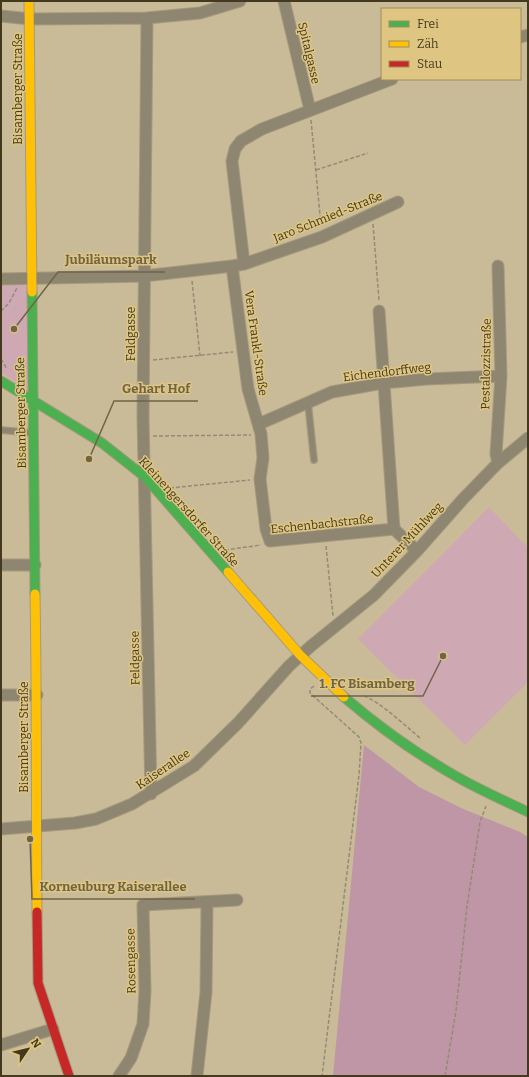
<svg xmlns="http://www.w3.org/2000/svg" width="529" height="1077" viewBox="0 0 529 1077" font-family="Bitter,serif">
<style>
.green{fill:#cea9b4}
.forest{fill:#bf96a5}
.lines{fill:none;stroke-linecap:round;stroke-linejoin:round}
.lane-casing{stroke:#a59a7e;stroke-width:8}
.street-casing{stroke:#a59a7e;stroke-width:13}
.fast-casing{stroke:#a59a7e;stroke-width:11}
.slow-casing{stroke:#a59a7e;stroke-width:11}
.jam-casing{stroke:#a59a7e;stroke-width:11}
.path{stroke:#938b76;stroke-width:1.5;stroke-dasharray:4 2;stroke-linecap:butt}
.lane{stroke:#8e8671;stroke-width:5.5}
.street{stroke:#8e8671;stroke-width:11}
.fast{stroke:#4caf50;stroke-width:9}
.slow{stroke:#ffc107;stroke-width:9}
.jam{stroke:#c62828;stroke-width:9}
.labels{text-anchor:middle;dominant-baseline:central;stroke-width:3;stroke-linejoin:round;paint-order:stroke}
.street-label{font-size:12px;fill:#43391e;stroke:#dec582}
.leader{fill:none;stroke:#706446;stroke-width:1.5}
.callout-dot{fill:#706446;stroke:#dec582;stroke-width:1.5}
.callout-label{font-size:13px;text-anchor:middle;font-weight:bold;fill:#706446;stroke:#dec582;stroke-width:3;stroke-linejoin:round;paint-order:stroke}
</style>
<rect width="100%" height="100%" fill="#c9bb97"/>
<path class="green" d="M27,285V389L1,372V286Z
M489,507L528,548V682L465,745L358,639Z"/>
<path class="forest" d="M364,745L419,787L461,808L520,832L528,837V1076H333Z"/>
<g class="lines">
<defs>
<path id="lane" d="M308,403L314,460
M1,430L33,433"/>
<path id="street" d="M284,1L310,110
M1,16L30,19L147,18L200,13L240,1
M147,18L143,417L151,794
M520,37L528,35
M244,264L232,161L235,149L241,141L262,129L392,79
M232,266L248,389L261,434L263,458L260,479L266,529L270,541L394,529L417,551
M1,279L144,276L232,266L244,264L322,237L398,202
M379,311L394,529
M259,424L332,392L383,383L427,379L501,376
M498,463L496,454L501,376L498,266
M1,565H35
M1,695H37
M1,829L75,823L96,819L132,804L194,766L238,723L289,666L311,646L374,595L417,551L463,499L498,463L528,438
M1,1045L53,1029
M119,1076L131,1058L143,1024L145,991L143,905L237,900
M197,1076L206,992L207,902"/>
<path id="fast" d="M32,292L35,594
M1,381L102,443L145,477L228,572
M344,697C380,728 418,755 459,778C482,791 505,801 528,812"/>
<path id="slow" d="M29,1L32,292
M228,572L300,655L344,697
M35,594C37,700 36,806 37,912"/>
<path id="jam" d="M37,912L38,983L69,1076"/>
</defs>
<use href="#lane" class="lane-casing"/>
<use href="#street" class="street-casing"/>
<use href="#fast" class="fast-casing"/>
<use href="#slow" class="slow-casing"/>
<use href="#jam" class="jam-casing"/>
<path class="path" d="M311,120L321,226
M316,170L368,153
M373,224L379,300
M192,281L200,356
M1,311L9,303L17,288
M1,359L7,369
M153,360L233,352
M153,436L251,435
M170,488L250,480
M326,546L333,616
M225,550L261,545
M314,686L310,689V693L359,737L361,743L359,775L322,1076
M364,696C379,701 407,727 420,738
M445,1076L456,1011L467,906L480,822L486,806"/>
<use href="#lane" class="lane"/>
<use href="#street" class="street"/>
<use href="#fast" class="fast"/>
<use href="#slow" class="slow"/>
<use href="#jam" class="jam"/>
</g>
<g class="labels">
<g class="street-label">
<text transform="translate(309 53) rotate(77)">Spitalgasse</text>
<text transform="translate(18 89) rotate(-90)">Bisamberger Straße</text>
<text transform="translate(328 217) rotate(-22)">Jaro Schmied-Straße</text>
<text transform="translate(131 334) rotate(-90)">Feldgasse</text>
<text transform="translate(256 343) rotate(82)">Vera Frankl-Straße</text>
<text transform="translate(486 364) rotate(-89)">Pestalozzistraße</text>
<text transform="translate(387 372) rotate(-7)">Eichendorffweg</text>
<text transform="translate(21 413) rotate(-91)">Bisamberger Straße</text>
<text transform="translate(189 512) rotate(48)">Kleinengersdorfer Straße</text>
<text transform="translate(322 524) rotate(-6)">Eschenbachstraße</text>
<text transform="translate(407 540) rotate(-47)">Unterer Mühlweg</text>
<text transform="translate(135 658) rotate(-91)">Feldgasse</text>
<text transform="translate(24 737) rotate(-90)">Bisamberger Straße</text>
<text transform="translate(163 769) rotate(-34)">Kaiserallee</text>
<text transform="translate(131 961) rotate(-91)">Rosengasse</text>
</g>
</g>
<path class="leader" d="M14 329L58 272H165M89 459L114 401H198M443 656L423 696H311M30 839L32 899H195"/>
<g class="callout-dot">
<circle cx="14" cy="329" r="4"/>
<circle cx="89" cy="459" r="4"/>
<circle cx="443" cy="656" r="4"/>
<circle cx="30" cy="839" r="4"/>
</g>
<g class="callout-label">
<text x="111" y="264">Jubiläumspark</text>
<text x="156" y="393">Gehart Hof</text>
<text x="367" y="688">1. FC Bisamberg</text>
<text x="113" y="891">Korneuburg Kaiserallee</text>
</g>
<rect width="529" height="1077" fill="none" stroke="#43391e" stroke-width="4"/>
<rect x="381" y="8" width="140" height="72" fill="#dec582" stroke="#a08d5a"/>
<rect x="389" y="21" width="20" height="6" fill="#4caf50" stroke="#a08d5a"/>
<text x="417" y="28" font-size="12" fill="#43391e">Frei</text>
<rect x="389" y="41" width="20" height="6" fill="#ffc107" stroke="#a08d5a"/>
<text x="417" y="48" font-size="12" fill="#43391e">Zäh</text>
<rect x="389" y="61" width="20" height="6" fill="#c62828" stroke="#a08d5a"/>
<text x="417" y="68" font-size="12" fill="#43391e">Stau</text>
<g transform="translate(28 1049) rotate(55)" stroke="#dec582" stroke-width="3" paint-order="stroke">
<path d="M0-3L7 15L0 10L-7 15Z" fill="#43391e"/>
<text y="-6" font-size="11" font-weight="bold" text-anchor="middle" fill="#43391e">N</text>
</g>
</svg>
